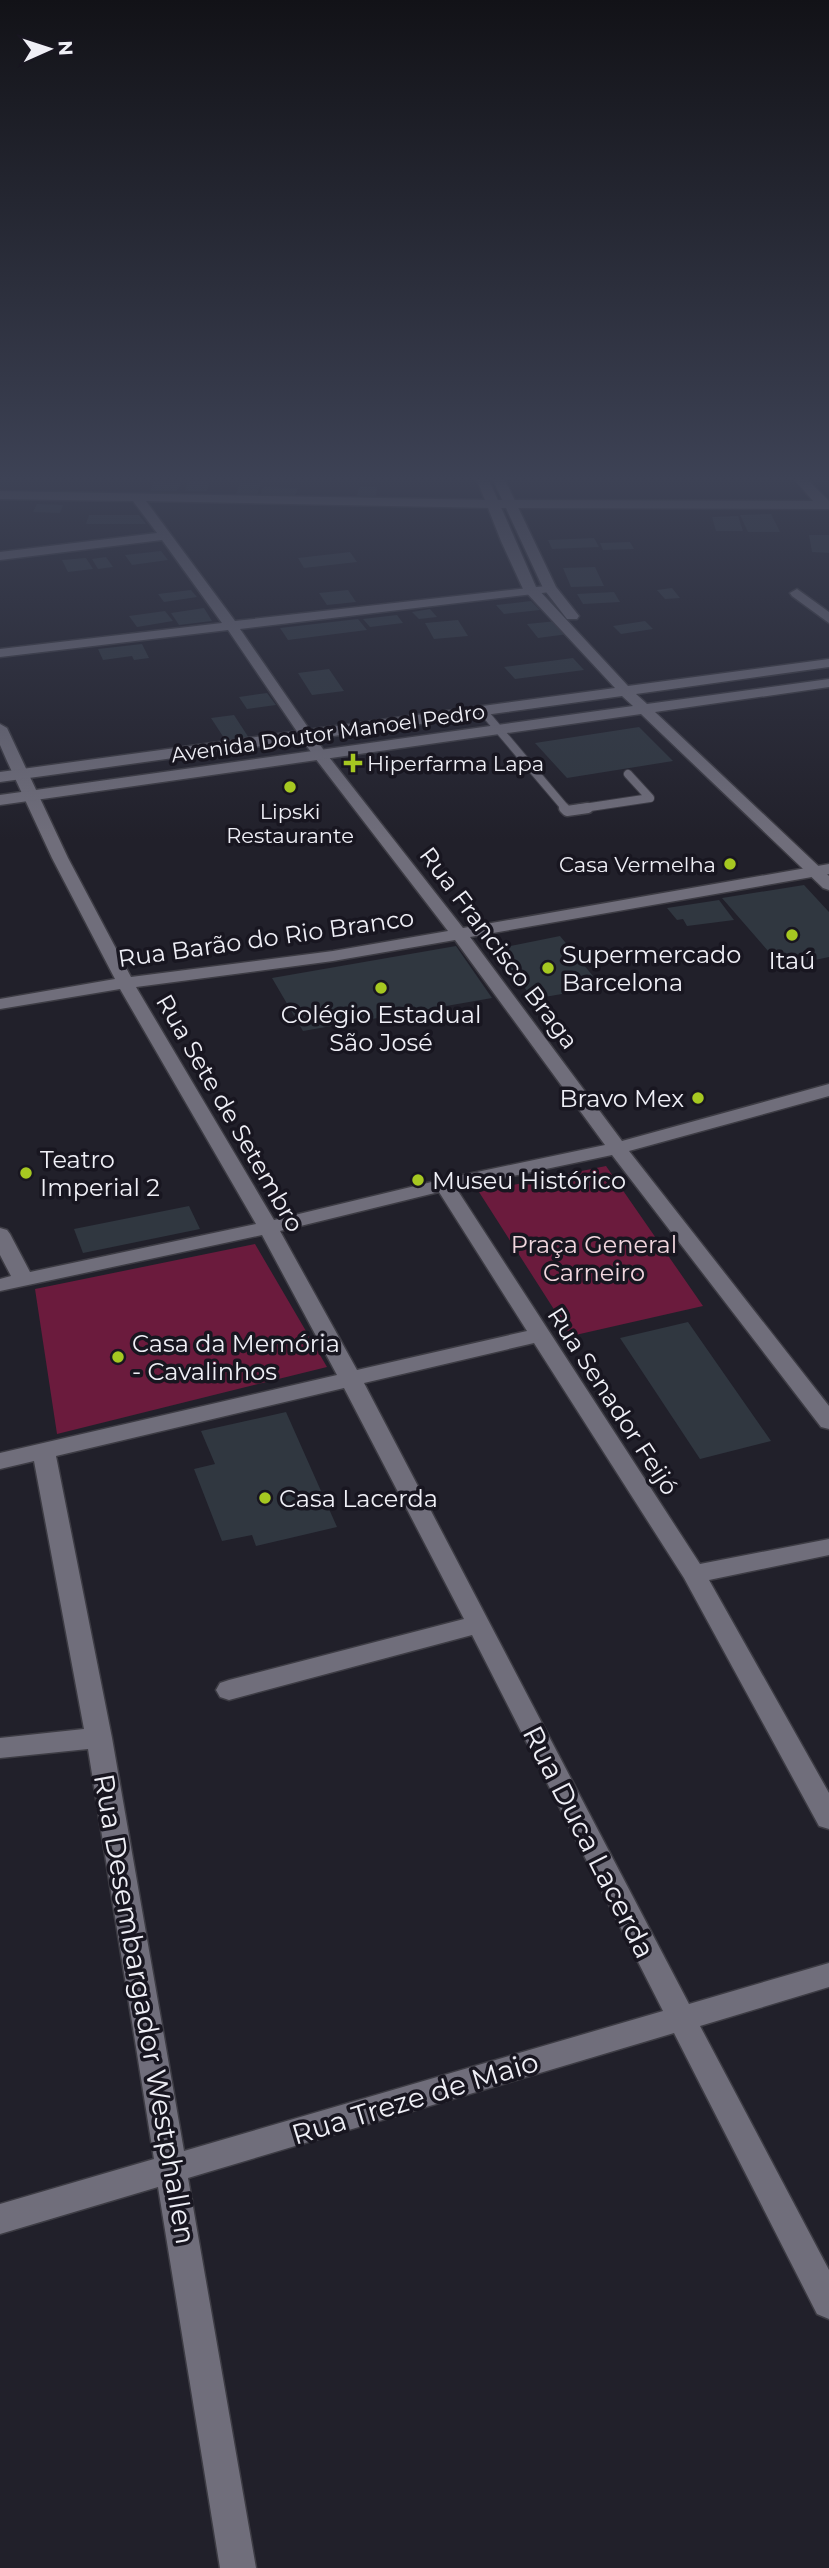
<svg xmlns="http://www.w3.org/2000/svg" width="829" height="2568" viewBox="0 0 829 2568" font-family="Montserrat,sans-serif">
<style>
.green{fill:#6b1b3d}
.building{fill:#303740}
.lines{fill:none;stroke-linecap:round;stroke-linejoin:round}
.lane-far1-casing{stroke:#3d3c44;stroke-width:10}
.lane-casing{stroke:#3d3c44;stroke-width:13}
.street-casing{stroke:#3d3c44;stroke-width:3}
.secondary-casing{stroke:#3d3c44;stroke-width:3}
.lane-far1{stroke:#706e7b;stroke-width:8}
.lane{stroke:#706e7b;stroke-width:10}
.street{fill:#706e7b;fill-rule:evenodd}
.secondary{fill:#706e7b;fill-rule:evenodd}
.poi-dot{fill:#a6c821;stroke:#181620;stroke-width:2.5}
.labels{text-anchor:middle;dominant-baseline:central;stroke-width:7;stroke-linejoin:round;paint-order:stroke}
.far-street-label{font-size:21px;fill:#efeff6;stroke:#181620}
.far-poi-label{font-size:21px;fill:#efeff6;stroke:#181620;text-anchor:start}
.street-label{font-size:24px;fill:#efeff6;stroke:#181620}
.poi-label{font-size:24px;fill:#efeff6;stroke:#181620;text-anchor:start}
.park-label{font-size:24px;fill:#f1d6de;stroke:#181620}
.near-street-label{font-size:28px;fill:#efeff6;stroke:#181620}
</style>
<rect width="100%" height="100%" fill="#21202a"/>
<path class="green" d="M606,1166L703,1306L571,1336L479,1192Z
M255,1244L327,1367L57,1434L35,1289Z"/>
<path class="building" d="M188,481H210L207,491H185Z
M154,482L181,483L177,491H150Z
M240,483H261L257,495L236,494Z
M263,487L298,488L295,496L260,495Z
M359,487H377L376,496H357Z
M37,504L63,505L60,513L33,512Z
M771,514L780,532H748L740,515Z
M89,515H139L146,524H86Z
M738,516L743,531H716L712,517Z
M809,535H829V553L812,552Z
M594,538L599,547L552,549L548,540Z
M630,542L634,549L603,550L600,543Z
M161,551L168,560L132,565L125,555Z
M350,552L357,562L304,568L298,558Z
M106,557L113,567L98,569L92,559Z
M86,558L93,569L68,572L62,560Z
M595,567L604,586L571,587L563,568Z
M672,588L680,598L665,599L657,590Z
M191,590L197,597L164,602L158,594Z
M348,590L356,602L327,605L319,593Z
M614,592L620,602L583,604L577,594Z
M531,601L540,610L504,614L496,605Z
M204,608L212,621L179,625L171,613Z
M430,609L437,617L419,619L412,612Z
M165,611L173,621L137,627L129,616Z
M397,615L403,623L370,627L363,619Z
M358,619L367,630L288,640L280,628Z
M458,620L468,636L434,639L425,623Z
M557,621L568,634L538,638L527,624Z
M645,621L653,629L621,634L613,626Z
M142,644L149,658L134,660L132,656L103,660L98,649Z
M573,658L584,670L515,679L504,667Z
M329,669L344,691L312,695L298,673Z
M267,693L276,705L247,709L239,697Z
M234,715L249,738L226,741L211,718Z
M639,727L673,761L567,778L535,743Z
M804,885L829,912V957L782,967L722,898Z
M719,900L734,920L687,926L683,919L677,920L667,908Z
M560,936L602,987L533,999L496,949Z
M456,946L492,998L303,1031L272,978Z
M189,1206L200,1229L83,1253L74,1229Z
M688,1322L771,1441L700,1459L620,1338Z
M286,1412L337,1527L256,1546L252,1535L222,1541L194,1469L215,1464L201,1431Z"/>
<g class="lines">
<defs>
<path id="lane-far1" d="M483,711L566,809
M577,809L650,798L628,774"/>
<path id="lane" d="M564,808L567,811L588,808"/>
<path id="street" d="M795,480H808L829,501V509L492,508L146,501L235,621L555,585V591L550,592L240,629L325,752L463,928L829,864V874L470,937L622,1141L829,1084V1096L629,1151L829,1406V1429L821,1427L612,1155L456,1188L700,1564L829,1539V1555L709,1580L829,1793V1829L819,1826L684,1578L534,1343L364,1383L689,2004L829,1963V1987L700,2026L829,2270V2319L817,2314L674,2033L188,2178L256,2568H220L158,2187L0,2234V2204L154,2159L88,1749L0,1758V1738L84,1729L34,1461L0,1469V1453L337,1375L262,1235L0,1291V1279L11,1276L0,1255V1228L7,1230L10,1234L30,1272L256,1224L120,989L0,1009V999L115,979L52,858L7,761L0,745V724L7,728L68,858L131,977L333,951L448,931L315,758L228,630L0,657V649L222,623L162,540L0,560V552L157,533L133,501L0,499V491L492,500L813,501ZM455,940L605,1145L444,1179L274,1220L136,987L333,961ZM439,1192L527,1331L357,1370L280,1231ZM344,1388L464,1619L229,1680L220,1683L216,1690L220,1697L229,1700L472,1635L663,2011L184,2151L112,1738L56,1456Z
M797,589L829,612V623L792,596L790,593Z"/>
<path id="secondary" d="M477,480H489L536,587L628,686L829,659V667L636,694L647,704L829,679V687L655,712L829,876V890L823,888L641,714L0,805V795L633,706L622,696L0,782V772L615,688L523,589L501,541Z
M493,480H505L556,587L579,616L577,619H567L543,588Z"/>
</defs>
<use href="#lane-far1" class="lane-far1-casing"/>
<use href="#lane" class="lane-casing"/>
<use href="#street" class="street-casing"/>
<use href="#secondary" class="secondary-casing"/>
<use href="#lane-far1" class="lane-far1"/>
<use href="#lane" class="lane"/>
<use href="#street" class="street"/>
<use href="#secondary" class="secondary"/>
</g>
<linearGradient id="sky" x2="0" y2="1"><stop stop-color="#121217"/><stop offset="0.57" stop-color="#3d4255"/><stop offset="1" stop-color="#3d4255" stop-opacity="0"/></linearGradient>
<rect width="829" height="840" fill="url(#sky)"/>
<g class="poi-dot">
<path d="M349.5 752.5h7v7h7v7h-7v7h-7v-7h-7v-7h7z"/>
<circle cx="290" cy="787" r="7"/>
<circle cx="730" cy="864" r="7"/>
<circle cx="792" cy="935" r="7"/>
<circle cx="548" cy="968" r="7"/>
<circle cx="381" cy="988" r="7"/>
<circle cx="698" cy="1098" r="7"/>
<circle cx="26" cy="1173" r="7"/>
<circle cx="418" cy="1180" r="7"/>
<circle cx="118" cy="1357" r="7"/>
<circle cx="265" cy="1498" r="7"/>
</g>
<g class="labels">
<g class="far-street-label">
<text transform="translate(328 733) rotate(-8)">Avenida Doutor Manoel Pedro</text>
</g>
<g class="far-poi-label">
<text x="367" y="763">Hiperfarma Lapa</text>
<text x="290" y="811" text-anchor="middle">Lipski<tspan x="290" dy="24">Restaurante</tspan></text>
<text x="716" y="864" text-anchor="end">Casa Vermelha</text>
</g>
<g class="street-label">
<text transform="translate(266 938) rotate(-8)">Rua Barão do Rio Branco</text>
<text transform="translate(499 948) rotate(53)">Rua Francisco Braga</text>
<text transform="translate(230 1113) rotate(60)">Rua Sete de Setembro</text>
<text transform="translate(613 1401) rotate(57)">Rua Senador Feijó</text>
</g>
<g class="poi-label">
<text x="562" y="954">Supermercado<tspan x="562" dy="28">Barcelona</tspan></text>
<text x="792" y="960" text-anchor="middle">Itaú</text>
<text x="381" y="1014" text-anchor="middle">Colégio Estadual<tspan x="381" dy="28">São José</tspan></text>
<text x="684" y="1098" text-anchor="end">Bravo Mex</text>
<text x="40" y="1159">Teatro<tspan x="40" dy="28">Imperial 2</tspan></text>
<text x="432" y="1180">Museu Histórico</text>
<text x="132" y="1343">Casa da Memória<tspan x="132" dy="28">- Cavalinhos</tspan></text>
<text x="279" y="1498">Casa Lacerda</text>
</g>
<g class="park-label">
<text x="594" y="1244">Praça General<tspan x="594" dy="28">Carneiro</tspan></text>
</g>
<g class="near-street-label">
<text transform="translate(589 1842) rotate(63)">Rua Duca Lacerda</text>
<text transform="translate(145 2009) rotate(80)">Rua Desembargador Westphallen</text>
<text transform="translate(415 2098) rotate(-17)">Rua Treze de Maio</text>
</g>
</g>
<g transform="translate(49 49) rotate(87)" stroke="#181620" stroke-width="5" paint-order="stroke">
<path d="M0-5L12 26L0 18L-12 26Z" fill="#efeff6"/>
<text y="-10" font-size="19" font-weight="bold" text-anchor="middle" fill="#efeff6">N</text>
</g>
</svg>
